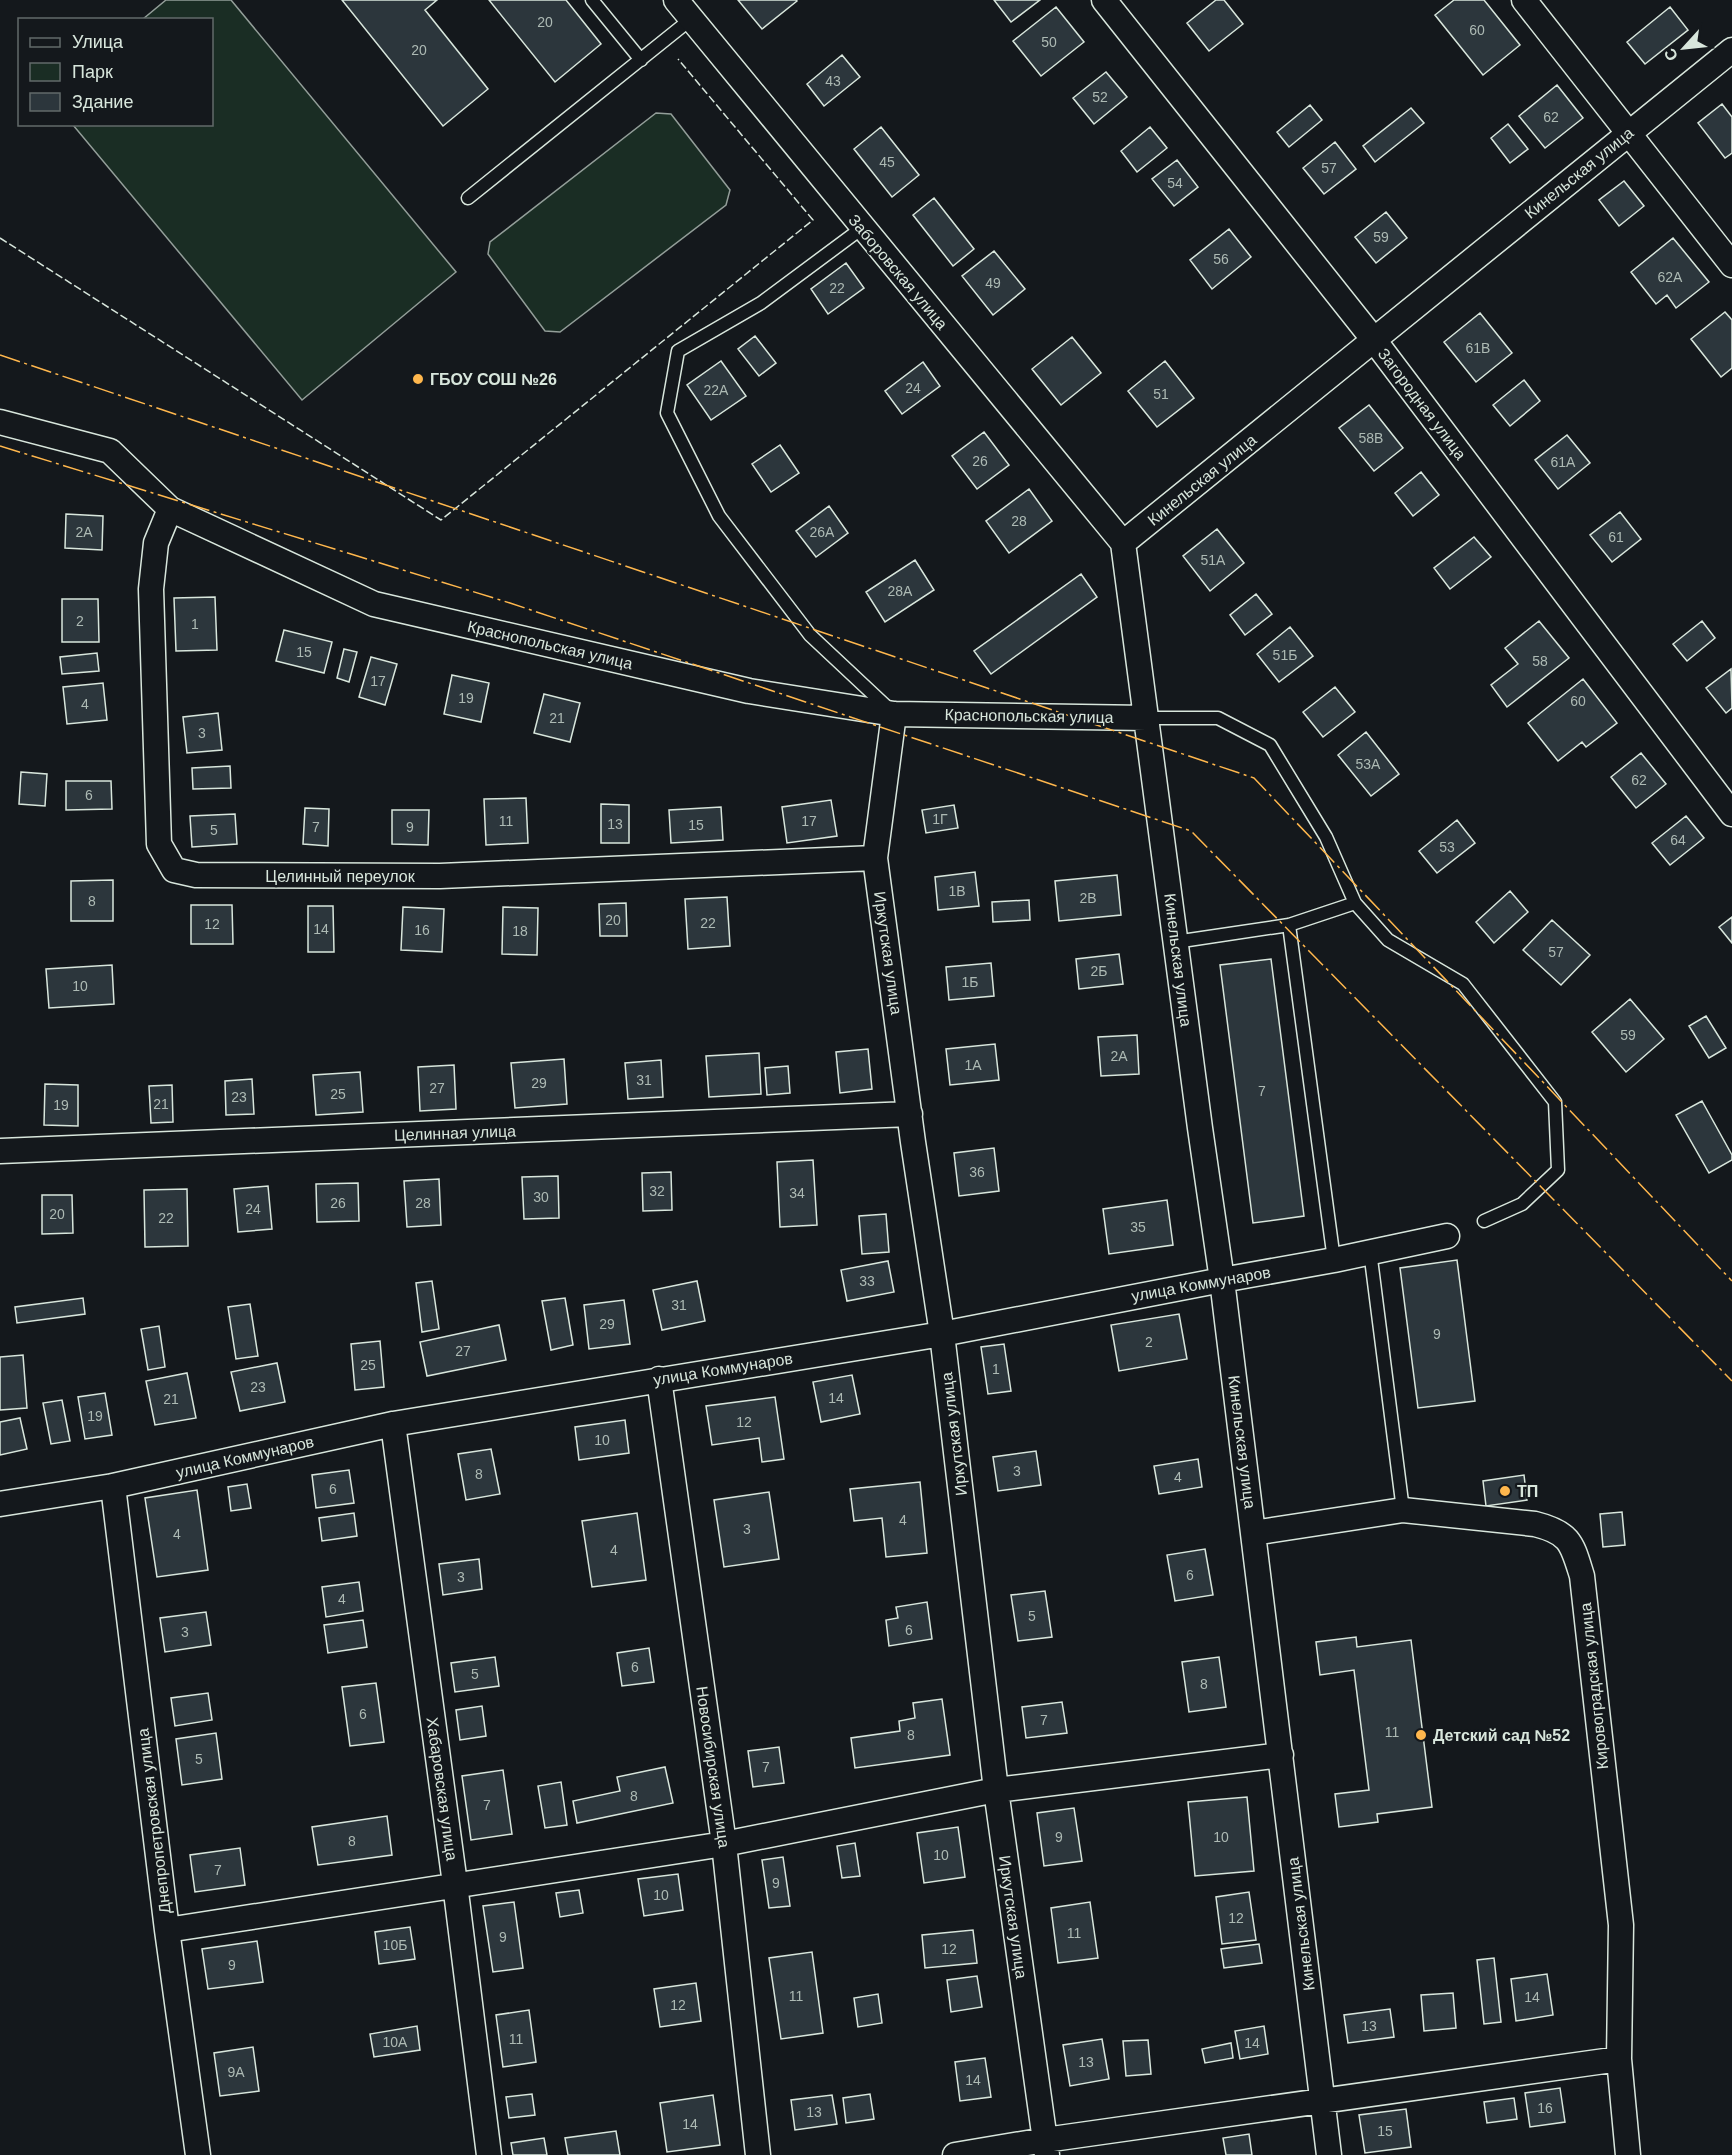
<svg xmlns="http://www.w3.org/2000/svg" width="1732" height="2155" viewBox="0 0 1732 2155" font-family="Arial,sans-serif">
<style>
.green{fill:#1a2d24;stroke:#939e99;stroke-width:1.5}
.building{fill:#2c363c;stroke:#d8e6dc;stroke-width:1.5}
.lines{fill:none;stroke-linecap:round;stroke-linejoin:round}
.service-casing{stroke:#d8e6dc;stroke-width:15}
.minor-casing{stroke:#d8e6dc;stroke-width:27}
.service{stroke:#14181c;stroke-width:12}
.minor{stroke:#14181c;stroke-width:24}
.fence{stroke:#d8e6dc;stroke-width:1.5;stroke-dasharray:8 3;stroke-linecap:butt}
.power{stroke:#ffb74d;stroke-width:1.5;stroke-dasharray:21 4.5 3 4.5;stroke-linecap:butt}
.poi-dot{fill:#ffb74d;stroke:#14181c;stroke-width:2}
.labels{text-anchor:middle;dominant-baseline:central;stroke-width:4.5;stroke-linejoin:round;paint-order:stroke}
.number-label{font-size:14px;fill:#adbab4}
.street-label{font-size:16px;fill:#d8e6dc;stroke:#14181c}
.poi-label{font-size:16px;font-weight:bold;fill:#d8e6dc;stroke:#14181c;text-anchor:start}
</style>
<rect width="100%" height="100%" fill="#14181c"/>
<path class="green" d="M166,0H231L456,272L302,400L73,125L212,124V20L143,19Z
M656,113L671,114L730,190L726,205L560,332L545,331L488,254L490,242Z"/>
<path class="building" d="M342,0H437L425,10L488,89L443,126Z
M489,0H566L601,44L555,82Z
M738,0H796L797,1L762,29Z
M994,0H1040L1011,22Z
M1216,0H1224L1243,24L1209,51L1187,23Z
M1454,0H1484L1520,45L1483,75L1435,15Z
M1056,7L1084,42L1041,76L1013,41Z
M1670,7L1688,30L1645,64L1627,42Z
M842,55L860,77L824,106L807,84Z
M1106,72L1127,97L1094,124L1073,98Z
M1557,85L1583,118L1545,148L1519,116Z
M1722,104L1732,117V153L1725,158L1698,123Z
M1310,105L1322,120L1289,147L1277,132Z
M1411,108L1424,123L1375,162L1363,146Z
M1508,124L1528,149L1510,163L1491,138Z
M881,127L919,175L892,197L854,149Z
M1150,127L1167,148L1137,172L1121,151Z
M1335,142L1356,169L1324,194L1303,168Z
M1177,160L1198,187L1174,206L1152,179Z
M1624,181L1644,206L1619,226L1599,200Z
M934,198L974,249L953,266L913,215Z
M1386,212L1407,238L1376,263L1355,237Z
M1229,229L1251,257L1212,289L1190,260Z
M1673,238L1709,282L1676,308L1667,295L1656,304L1631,272Z
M994,251L1025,289L993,315L962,276Z
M846,263L864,288L828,314L811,289Z
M1725,312L1732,320V368L1721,377L1691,339Z
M1480,313L1512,353L1476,382L1444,342Z
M755,336L776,363L759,376L738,349Z
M1072,337L1101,373L1061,405L1032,369Z
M721,361L746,396L711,420L687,385Z
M1165,361L1194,398L1157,427L1128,391Z
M923,362L940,386L902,414L885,391Z
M1524,380L1540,401L1510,426L1493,405Z
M1369,405L1403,448L1374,471L1339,428Z
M984,432L1009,465L977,489L952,456Z
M1567,435L1590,463L1558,489L1535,460Z
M780,445L799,473L771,492L752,464Z
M1421,472L1439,495L1413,516L1395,493Z
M1029,489L1052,521L1009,553L986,521Z
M829,506L848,533L816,557L796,531Z
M1620,512L1641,539L1612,562L1590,535Z
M66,514L103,516L102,550L65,548Z
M1217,529L1244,563L1210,591L1183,556Z
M1474,537L1491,557L1450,589L1434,568Z
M915,560L934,590L885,622L866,592Z
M1081,574L1097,597L991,674L974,651Z
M1256,594L1272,614L1245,635L1230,615Z
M215,597L217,650L176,651L174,598Z
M62,599H98L99,642H62Z
M1539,621L1569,658L1507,707L1491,685L1518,664L1505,648Z
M1702,621L1715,638L1687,661L1673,644Z
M1290,627L1313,656L1279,682L1257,654Z
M284,630L332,642L324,673L276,661Z
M344,649L357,652L349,682L337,678Z
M97,653L99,671L62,674L60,657Z
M371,657L397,664L385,705L359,697Z
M1731,669L1732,708L1726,713L1706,688Z
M452,675L489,683L481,722L444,714Z
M1583,679L1617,723L1586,747L1582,742L1558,761L1528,723Z
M103,683L107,720L67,724L63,687Z
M1335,687L1355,712L1323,737L1303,712Z
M544,694L580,703L570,742L534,733Z
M218,713L222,750L187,753L183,717Z
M1366,732L1399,774L1371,796L1338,755Z
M1641,753L1666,784L1636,808L1611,777Z
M230,766L231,788L193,789L192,768Z
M21,772L47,774L45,806L19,804Z
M66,781H111L112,809L66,810Z
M526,798L528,843L486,845L484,799Z
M831,800L837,836L787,843L782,807Z
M601,804L629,805V843H601Z
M954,805L958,828L926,833L922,810Z
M721,807L723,840L671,843L669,810Z
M305,808L329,809L328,846L303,844Z
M392,810H429L428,845L392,844Z
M235,814L237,844L192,847L190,816Z
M1686,816L1704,838L1670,865L1652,843Z
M1457,820L1475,843L1437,873L1419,851Z
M975,872L979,906L938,910L935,877Z
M1117,875L1121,915L1059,921L1055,881Z
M113,880V921H71V881Z
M1510,891L1528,912L1494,943L1476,922Z
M727,897L730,946L688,949L685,899Z
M1029,900L1030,920L993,922L992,902Z
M626,903L627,936H600L599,904Z
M191,905H232L233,944H191Z
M308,906H333L334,952H308Z
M403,907L444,909L442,952L401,950Z
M503,907L538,908L537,955L502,954Z
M1732,917V943L1719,927Z
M1552,920L1590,955L1561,985L1523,950Z
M1119,954L1123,984L1079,989L1076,959Z
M1271,959L1304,1216L1253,1223L1220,965Z
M991,963L994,996L949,1000L946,967Z
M112,965L114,1004L49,1008L46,969Z
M1630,999L1664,1039L1626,1072L1592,1032Z
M1706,1016L1726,1048L1709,1058L1689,1026Z
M1137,1035L1139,1074L1101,1076L1098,1037Z
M995,1044L999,1080L950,1085L946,1049Z
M868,1049L872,1089L840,1093L836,1052Z
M759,1053L761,1094L709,1097L706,1056Z
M564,1059L567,1104L515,1108L511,1063Z
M661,1060L663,1097L628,1099L625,1063Z
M454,1065L456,1109L420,1111L418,1067Z
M788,1066L790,1093L767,1095L765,1068Z
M360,1072L363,1112L316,1115L313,1075Z
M252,1079L254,1114L226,1115L225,1081Z
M45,1084L78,1085V1126L44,1125Z
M172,1085L173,1122L151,1123L149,1086Z
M1702,1101L1732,1155V1160L1709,1173L1676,1115Z
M994,1148L999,1191L959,1196L954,1153Z
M813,1160L817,1225L780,1227L777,1162Z
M671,1172L672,1210L643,1211L642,1173Z
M558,1176L559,1218L524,1219L522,1177Z
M439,1179L441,1225L407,1227L404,1181Z
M358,1183L359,1221L317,1222L316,1184Z
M268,1186L272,1229L238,1232L234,1189Z
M187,1189L188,1246L145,1247L144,1190Z
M42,1195H72L73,1233L42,1234Z
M1167,1200L1173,1245L1109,1254L1103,1209Z
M886,1214L889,1252L862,1254L859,1216Z
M1457,1260L1475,1401L1418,1408L1400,1268Z
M888,1261L894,1292L847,1301L841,1270Z
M432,1281L439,1329L422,1332L416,1283Z
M697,1281L705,1321L662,1330L653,1290Z
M83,1298L85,1314L17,1323L15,1307Z
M565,1298L573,1345L551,1350L542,1301Z
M624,1300L630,1344L589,1349L584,1305Z
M250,1304L258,1356L236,1359L228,1307Z
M1179,1314L1187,1359L1119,1371L1111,1325Z
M499,1325L506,1360L427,1376L420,1342Z
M159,1326L165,1367L148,1370L141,1329Z
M380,1341L384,1387L355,1390L351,1344Z
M1004,1344L1011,1391L988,1394L981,1347Z
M23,1355L27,1408L0,1410V1357Z
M277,1363L285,1402L240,1411L231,1372Z
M187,1373L196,1418L155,1425L146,1381Z
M852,1375L860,1414L821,1422L813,1382Z
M105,1393L112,1435L85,1439L78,1397Z
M775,1397L784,1459L762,1462L759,1438L712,1445L706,1406Z
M62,1400L70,1441L51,1444L43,1403Z
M20,1418L27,1449L0,1455V1422Z
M625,1420L629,1453L579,1460L575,1427Z
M491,1449L500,1494L466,1500L458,1454Z
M1036,1451L1041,1485L998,1491L993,1457Z
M1198,1459L1202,1487L1159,1494L1154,1466Z
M349,1470L354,1503L316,1508L312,1475Z
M1524,1475L1527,1500L1486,1506L1483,1481Z
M920,1482L927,1553L886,1557L882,1518L854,1521L850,1489Z
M247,1484L251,1508L231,1511L228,1487Z
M197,1490L208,1570L157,1577L145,1498Z
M769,1492L779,1559L724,1567L714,1500Z
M1622,1512L1625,1545L1603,1547L1600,1514Z
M354,1513L357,1536L322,1541L319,1518Z
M637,1513L646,1580L592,1587L582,1521Z
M1205,1549L1213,1595L1175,1601L1167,1555Z
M479,1559L482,1589L443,1595L439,1564Z
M359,1582L363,1611L326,1617L322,1587Z
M1045,1591L1052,1637L1018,1641L1011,1595Z
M927,1602L932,1639L889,1646L886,1620L898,1618L896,1607Z
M206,1612L211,1645L165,1652L160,1618Z
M363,1620L367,1647L328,1653L324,1625Z
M1356,1637L1357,1647L1411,1640L1432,1807L1377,1814L1378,1822L1339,1827L1335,1794L1369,1790L1354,1670L1320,1675L1316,1642Z
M649,1648L654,1682L622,1686L617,1653Z
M495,1657L499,1686L455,1692L451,1663Z
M1219,1657L1226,1707L1189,1712L1182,1662Z
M376,1683L384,1742L350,1746L342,1687Z
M208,1693L212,1720L175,1726L171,1698Z
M942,1699L950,1755L855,1768L851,1738L900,1731L899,1721L915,1718L913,1703Z
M1062,1702L1067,1733L1026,1738L1022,1707Z
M482,1706L486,1736L460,1740L456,1710Z
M216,1733L222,1779L182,1785L176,1739Z
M779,1747L784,1783L753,1787L748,1751Z
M665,1767L673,1803L577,1823L573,1801L620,1791L617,1777Z
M503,1770L512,1834L471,1840L462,1776Z
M561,1782L567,1825L545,1828L538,1786Z
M1247,1797L1254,1871L1195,1876L1188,1802Z
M1074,1808L1082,1861L1044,1866L1037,1813Z
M387,1816L392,1855L318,1865L312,1827Z
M958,1827L965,1877L924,1883L917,1833Z
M855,1843L860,1876L842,1878L837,1846Z
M240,1848L245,1885L195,1892L190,1855Z
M783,1857L790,1906L769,1908L762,1860Z
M678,1874L683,1910L644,1916L638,1879Z
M579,1890L583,1913L560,1917L556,1893Z
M1249,1892L1256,1940L1222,1944L1216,1897Z
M514,1902L523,1968L493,1972L483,1906Z
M1090,1902L1098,1958L1058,1963L1051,1908Z
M410,1927L415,1959L379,1964L375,1932Z
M973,1930L977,1963L925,1968L922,1935Z
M257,1941L263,1982L208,1989L202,1949Z
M1259,1944L1262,1963L1224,1968L1221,1949Z
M812,1952L823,2033L781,2039L769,1958Z
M1494,1958L1501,2022L1484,2024L1477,1960Z
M1547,1974L1553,2015L1516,2021L1511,1979Z
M977,1976L982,2007L951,2012L947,1980Z
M696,1983L701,2021L660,2027L654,1989Z
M1453,1993L1456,2028L1424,2031L1421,1995Z
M878,1994L882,2023L858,2027L854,1998Z
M1390,2009L1394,2037L1348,2043L1344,2015Z
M529,2010L536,2062L503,2067L496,2015Z
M417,2026L420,2050L374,2057L370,2034Z
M1264,2026L1268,2054L1240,2059L1235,2031Z
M1102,2039L1109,2079L1070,2086L1063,2045Z
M1148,2040L1151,2074L1126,2076L1123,2041Z
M1231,2043L1233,2058L1205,2063L1202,2049Z
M253,2047L259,2091L220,2096L214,2053Z
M985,2058L991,2097L960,2101L955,2062Z
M1560,2088L1565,2122L1530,2127L1525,2093Z
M532,2094L535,2115L509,2118L506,2097Z
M870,2094L874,2119L846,2123L843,2098Z
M713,2095L720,2145L667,2152L660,2103Z
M832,2095L837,2124L795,2130L791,2100Z
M1514,2098L1517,2119L1487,2123L1484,2102Z
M1406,2109L1411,2147L1365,2153L1359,2115Z
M616,2131L620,2155H568L565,2138Z
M1249,2134L1252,2155H1226L1223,2138Z
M544,2138L547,2155H513L511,2143Z"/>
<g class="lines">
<defs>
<path id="service" d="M592,0L641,60
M468,198L691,19
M862,228L761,303L678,351L667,413L719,516L810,635L889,709
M1146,718H1218L1270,745L1326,837L1355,903
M1289,925L1334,1260
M1175,942L1289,925L1355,903L1388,940L1463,984L1555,1102L1558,1170L1522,1204L1484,1221
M1370,1251L1403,1510"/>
<path id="minor" d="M676,0L1123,543
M1104,0L1374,340L1732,814
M1524,0L1732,265
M0,422L110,451L170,509L374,604L749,691L894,714L1146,718
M170,509L156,543L151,589L159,844L174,870L196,875L440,876L875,858
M1123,543L1200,1128L1222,1280L1329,2155
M1123,543L1732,50
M894,714L875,858L913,1142L942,1334L996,1790L1047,2155
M0,1151L910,1114
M659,1379L724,1844L758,2155
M393,1424L455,1884L489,2155
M113,1486L167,1930L198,2155
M0,1504L113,1486L393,1424L942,1334L1222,1280L1334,1260L1447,1236
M1253,1533L1403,1510L1535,1524C1571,1533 1572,1544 1582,1576L1621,1925L1619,2059L1628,2155
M167,1930L724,1844L996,1790L1281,1755
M955,2155L1045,2140L1619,2059"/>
</defs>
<use href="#service" class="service-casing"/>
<use href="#minor" class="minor-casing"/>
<use href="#service" class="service"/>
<use href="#minor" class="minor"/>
<path class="fence" d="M0,238L441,520L813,220L678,59"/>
<path class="power" d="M0,355L1254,778L1732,1281
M0,446L510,603L1191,831L1732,1381"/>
</g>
<g class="poi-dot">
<circle cx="418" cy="379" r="6"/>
<circle cx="1505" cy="1491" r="6"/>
<circle cx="1421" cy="1735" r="6"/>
</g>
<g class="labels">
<g class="number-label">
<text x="545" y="22">20</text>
<text x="1477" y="30">60</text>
<text x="1049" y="42">50</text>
<text x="419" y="50">20</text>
<text x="833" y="81">43</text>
<text x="1100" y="97">52</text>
<text x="1551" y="117">62</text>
<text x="887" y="162">45</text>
<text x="1329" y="168">57</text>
<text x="1175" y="183">54</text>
<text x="1381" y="237">59</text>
<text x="1221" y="259">56</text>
<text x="1670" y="277">62А</text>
<text x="993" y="283">49</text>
<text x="837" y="288">22</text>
<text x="1478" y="348">61В</text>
<text x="913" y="388">24</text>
<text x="716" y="390">22А</text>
<text x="1161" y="394">51</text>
<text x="1371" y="438">58В</text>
<text x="980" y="461">26</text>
<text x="1563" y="462">61А</text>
<text x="1019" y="521">28</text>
<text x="84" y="532">2А</text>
<text x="822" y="532">26А</text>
<text x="1616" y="537">61</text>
<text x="1213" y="560">51А</text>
<text x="900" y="591">28А</text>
<text x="80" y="621">2</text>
<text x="195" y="624">1</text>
<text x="304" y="652">15</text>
<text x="1285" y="655">51Б</text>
<text x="1540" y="661">58</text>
<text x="378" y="681">17</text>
<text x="466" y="698">19</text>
<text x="1578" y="701">60</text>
<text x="85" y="704">4</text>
<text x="557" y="718">21</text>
<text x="202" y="733">3</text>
<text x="1368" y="764">53А</text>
<text x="1639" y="780">62</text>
<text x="89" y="795">6</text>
<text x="940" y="819">1Г</text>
<text x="506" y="821">11</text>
<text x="809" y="821">17</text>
<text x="615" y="824">13</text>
<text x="696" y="825">15</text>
<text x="316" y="827">7</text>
<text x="410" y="827">9</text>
<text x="214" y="830">5</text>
<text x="1678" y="840">64</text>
<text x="1447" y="847">53</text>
<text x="957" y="891">1В</text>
<text x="1088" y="898">2В</text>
<text x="92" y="901">8</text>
<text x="613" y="920">20</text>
<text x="708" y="923">22</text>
<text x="212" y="924">12</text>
<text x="321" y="929">14</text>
<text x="422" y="930">16</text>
<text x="520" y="931">18</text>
<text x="1556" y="952">57</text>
<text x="1099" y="971">2Б</text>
<text x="970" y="982">1Б</text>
<text x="80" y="986">10</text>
<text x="1628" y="1035">59</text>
<text x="1119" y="1056">2А</text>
<text x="973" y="1065">1А</text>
<text x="644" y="1080">31</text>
<text x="539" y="1083">29</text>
<text x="437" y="1088">27</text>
<text x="1262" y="1091">7</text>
<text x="338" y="1094">25</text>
<text x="239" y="1097">23</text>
<text x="161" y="1104">21</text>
<text x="61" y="1105">19</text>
<text x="977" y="1172">36</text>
<text x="657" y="1191">32</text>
<text x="797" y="1193">34</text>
<text x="541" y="1197">30</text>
<text x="338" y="1203">26</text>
<text x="423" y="1203">28</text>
<text x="253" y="1209">24</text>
<text x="57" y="1214">20</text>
<text x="166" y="1218">22</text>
<text x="1138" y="1227">35</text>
<text x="867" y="1281">33</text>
<text x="679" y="1305">31</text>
<text x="607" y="1324">29</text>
<text x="1437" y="1334">9</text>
<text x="1149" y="1342">2</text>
<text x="463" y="1351">27</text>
<text x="368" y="1365">25</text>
<text x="996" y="1369">1</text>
<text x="258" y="1387">23</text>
<text x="836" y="1398">14</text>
<text x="171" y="1399">21</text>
<text x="95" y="1416">19</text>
<text x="744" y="1422">12</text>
<text x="602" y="1440">10</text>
<text x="1017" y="1471">3</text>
<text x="479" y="1474">8</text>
<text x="1178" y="1477">4</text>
<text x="333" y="1489">6</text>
<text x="903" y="1520">4</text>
<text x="747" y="1529">3</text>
<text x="177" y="1534">4</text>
<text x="614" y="1550">4</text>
<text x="1190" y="1575">6</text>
<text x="461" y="1577">3</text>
<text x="342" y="1599">4</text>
<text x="1032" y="1616">5</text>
<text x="909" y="1630">6</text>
<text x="185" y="1632">3</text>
<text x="635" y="1667">6</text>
<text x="475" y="1674">5</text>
<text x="1204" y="1684">8</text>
<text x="363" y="1714">6</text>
<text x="1044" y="1720">7</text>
<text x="1392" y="1732">11</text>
<text x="911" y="1735">8</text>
<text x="199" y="1759">5</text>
<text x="766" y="1767">7</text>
<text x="634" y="1796">8</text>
<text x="487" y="1805">7</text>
<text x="1059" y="1837">9</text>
<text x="1221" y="1837">10</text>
<text x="352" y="1841">8</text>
<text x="941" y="1855">10</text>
<text x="218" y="1870">7</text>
<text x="776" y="1883">9</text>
<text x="661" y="1895">10</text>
<text x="1236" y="1918">12</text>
<text x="1074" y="1933">11</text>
<text x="503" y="1937">9</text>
<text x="395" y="1945">10Б</text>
<text x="949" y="1949">12</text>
<text x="232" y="1965">9</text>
<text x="796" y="1996">11</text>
<text x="1532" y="1997">14</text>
<text x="678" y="2005">12</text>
<text x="1369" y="2026">13</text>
<text x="516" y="2039">11</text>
<text x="395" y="2042">10А</text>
<text x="1252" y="2043">14</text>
<text x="1086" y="2062">13</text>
<text x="236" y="2072">9А</text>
<text x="973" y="2080">14</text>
<text x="1545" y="2108">16</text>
<text x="814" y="2112">13</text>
<text x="690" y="2124">14</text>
<text x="1385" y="2131">15</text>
</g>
<g class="street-label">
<text transform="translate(1579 173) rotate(-39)">Кинельская улица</text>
<text transform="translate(898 272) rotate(50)">Заборовская улица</text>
<text transform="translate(1422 404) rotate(53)">Загородная улица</text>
<text transform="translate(1202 480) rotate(-39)">Кинельская улица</text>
<text transform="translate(550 645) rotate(13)">Краснопольская улица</text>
<text transform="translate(1029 716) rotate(1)">Краснопольская улица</text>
<text x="340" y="876">Целинный переулок</text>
<text transform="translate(888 953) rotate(82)">Иркутская улица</text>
<text transform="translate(1178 960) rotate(83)">Кинельская улица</text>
<text transform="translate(455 1133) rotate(-2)">Целинная улица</text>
<text transform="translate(1201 1284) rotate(-10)">улица Коммунаров</text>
<text transform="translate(723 1369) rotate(-9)">улица Коммунаров</text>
<text transform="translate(954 1434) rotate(-97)">Иркутская улица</text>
<text transform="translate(1242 1442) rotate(83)">Кинельская улица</text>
<text transform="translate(245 1457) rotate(-13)">улица Коммунаров</text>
<text transform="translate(1594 1686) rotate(-96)">Кировоградская улица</text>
<text transform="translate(713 1767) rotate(82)">Новосибирская улица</text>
<text transform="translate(442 1789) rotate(82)">Хабаровская улица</text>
<text transform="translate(154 1821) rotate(-97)">Днепропетровская улица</text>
<text transform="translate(1013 1917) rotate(82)">Иркутская улица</text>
<text transform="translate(1301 1924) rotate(-97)">Кинельская улица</text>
</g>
<g class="poi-label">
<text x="430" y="379">ГБОУ СОШ №26</text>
<text x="1517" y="1491">ТП</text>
<text x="1433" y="1735">Детский сад №52</text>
</g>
</g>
<rect x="18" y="18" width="195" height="108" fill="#14181c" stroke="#626a69" stroke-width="1.5"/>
<rect x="30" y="38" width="30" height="9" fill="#14181c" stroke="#626a69" stroke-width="1.5"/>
<text x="72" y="48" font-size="18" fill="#d8e6dc">Улица</text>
<rect x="30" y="63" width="30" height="18" fill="#1a2d24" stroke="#626a69" stroke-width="1.5"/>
<text x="72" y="78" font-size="18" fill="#d8e6dc">Парк</text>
<rect x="30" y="93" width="30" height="18" fill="#2c363c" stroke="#626a69" stroke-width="1.5"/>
<text x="72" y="108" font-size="18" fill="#d8e6dc">Здание</text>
<g transform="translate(1684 48) rotate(243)" stroke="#14181c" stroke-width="4.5" paint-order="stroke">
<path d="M0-4.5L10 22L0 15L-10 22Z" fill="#d8e6dc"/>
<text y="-9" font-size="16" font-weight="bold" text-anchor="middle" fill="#d8e6dc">С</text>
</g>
</svg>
